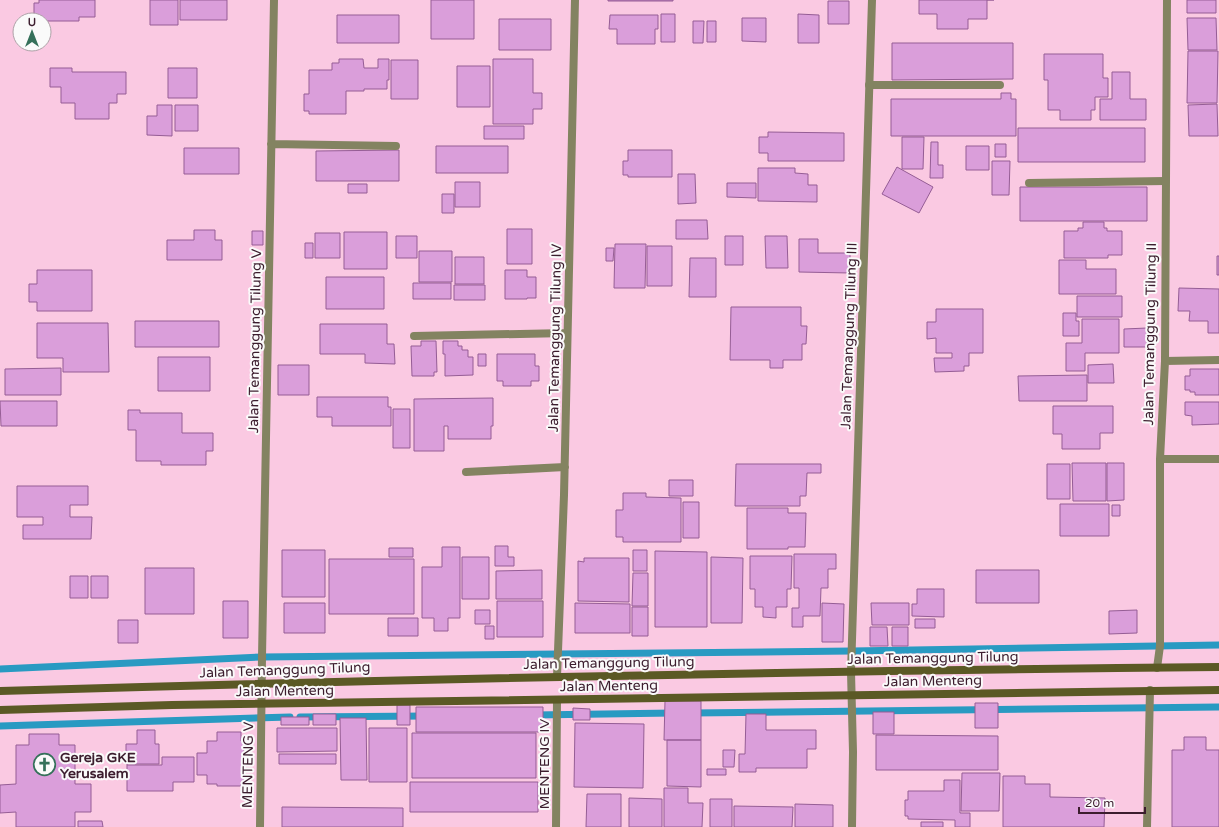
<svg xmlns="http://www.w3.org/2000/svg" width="1219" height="827" viewBox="0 0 1219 827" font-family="'Varela Round',sans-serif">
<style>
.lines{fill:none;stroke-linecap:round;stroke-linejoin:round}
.stream{stroke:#299ac2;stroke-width:7}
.building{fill:#da9eda;stroke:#955d95}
.lane{stroke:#838361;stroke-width:8}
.street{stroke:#838361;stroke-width:8}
.secondary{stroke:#5b5925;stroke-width:8}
.labels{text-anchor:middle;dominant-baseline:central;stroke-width:4;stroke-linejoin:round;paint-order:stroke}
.street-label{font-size:14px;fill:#3c1d2e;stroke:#fafafa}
.poi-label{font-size:14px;font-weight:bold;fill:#3c1d2e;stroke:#fafafa;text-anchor:start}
</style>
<rect width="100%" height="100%" fill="#fac9e2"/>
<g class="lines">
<path class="stream" d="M0,669L262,657L852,651L1219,645
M692,713L1219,707
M534,715L674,713
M300,717L426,716
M0,726L290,717"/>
</g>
<path class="building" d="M39,0H95V17H79V21H44V20H34V3H39Z
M150,0H178V25H150Z
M180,0H227V20H180Z
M431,0H474V39H431Z
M608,0H673V1H608Z
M919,0H994H987V19H968V29H937V14H919Z
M1187,0H1216V13H1187Z
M828,1H849V24H828Z
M661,14H675V42H661Z
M798,14L819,15V43H798Z
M337,15H399V43H337Z
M610,15H658V29H655V44H617V29H609Z
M742,18H766V42L742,41Z
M1187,18H1216L1217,50H1188Z
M499,19H551V50H499Z
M693,21H704L703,43H693Z
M707,21H716V42H707Z
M892,43H1013V79L892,80Z
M1188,51H1218L1217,103H1187Z
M1044,54H1103V78H1108V97H1095V110H1091V120H1060V110H1048V80H1044Z
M339,59H363L364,68H378V59H389V80H387V89H364V91H346V114H309V111H304V94H309V70H332V63H339Z
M493,59H533V93H542V109H533V124H493Z
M391,60H418V99H391Z
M457,66H490V107H457Z
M50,68H72V72H126V94H117V103H109V119H75V103H61V87H50Z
M168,68H197V98H168Z
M1112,72H1130V99H1146V120H1100V99H1112Z
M1001,93H1011V99H1016V136H891V99H1001Z
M1217,104L1218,136H1189L1188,105Z
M157,105H172V136L147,135V116H157Z
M175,105H198V131H175Z
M484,126H524V139H484Z
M1018,128H1145V162H1018Z
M768,132L844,133V161H768V153H759V137H768Z
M902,137H924L923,169H902Z
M931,142H938V165H943V178H930Z
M995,144H1006V157H995Z
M436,146H508V173H436Z
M966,146H989V170H966Z
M184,148H239V174H184Z
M399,150V181H316V151Z
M628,150H672V177H628V175H623V161H628Z
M992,161H1010L1009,195H992Z
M897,167L933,187L919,213L882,194Z
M758,168H795V173L808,174V185H817V202L758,201Z
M678,174H695L696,203L678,204Z
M455,182H480V207H455Z
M727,183H756V198L727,197Z
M348,184H367V193H348Z
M1020,187H1147V221H1020Z
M442,194H454V213H442Z
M676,220H707L708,239H676Z
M1083,222H1104V228H1107V231H1122V255H1108V258H1064V231H1078V228H1083Z
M507,229H532V264H507Z
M194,230H215V240H222V260H167V240H194Z
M252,231H263V245H252Z
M344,232H387V269H344Z
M315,233H340V258H315Z
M396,236H417V258H396Z
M725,236H743V265H725Z
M765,236H787L788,268H766Z
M799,239H818V253H850V273L799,272Z
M305,243H313V258H305Z
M615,244H646L645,288H614Z
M647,246H672V286H647Z
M606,248H614L613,261H606Z
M419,251H452V282H419Z
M1217,256H1219V275H1217Z
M455,257H484V284H455Z
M690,258H716V297H689Z
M1059,260H1086V269H1116V294H1059Z
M37,270H92V311H37V302H29V284H37Z
M505,270H527V277H536V298H527V299H505Z
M326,277H384V309H326Z
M413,283H451V299H413Z
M454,285H485V300H454Z
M1179,288L1219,289V333H1208V321H1189L1190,311H1178Z
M1077,296H1122V317H1077Z
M731,307H801V326H807L806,344H802V360H783V368H770V360H730Z
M936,309H983V353H969V366H964V371L935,372L934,358H952V353H936V338L927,339V322H936Z
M1063,313H1076V321H1079V336H1063Z
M1082,319H1119V353H1085V371H1066V343H1082Z
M135,321H219V347H135Z
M37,323H108L109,372H63V358H37Z
M320,324H387V344H394L395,364L365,363V354H320Z
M1147,328V347H1124V329Z
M421,341H436L437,372H434V376H412L411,346H421Z
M443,341H458V346H462V350H468V357H473V375L445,376V354H443Z
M478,354H486V366H478Z
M497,354H535V366H539V381H531V386H503V381H497Z
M158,357H210V391H158Z
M1113,364L1114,383H1088V365Z
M278,365H309V395H278Z
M61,368V395H5V369Z
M1190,369H1219V395H1195V392H1190V390H1185V376H1190Z
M1087,375V401H1019L1018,376Z
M317,397H388V407H391V426H332V417H317Z
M493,398V426H491V439H448V426H444V451H414V399Z
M0,401H57V426H1Z
M1185,402H1219V424L1192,425V416L1185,415Z
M1053,406H1113V433H1100V449H1062V434H1053Z
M393,409H410V448H393Z
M128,410H140V413H182V433H213V451H206V465H161V461H136V430H128Z
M1072,463H1106V501H1073Z
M1107,463H1124V500L1107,501Z
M736,464H821V473H807L806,496H800V506H735Z
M1047,464H1070V499H1047Z
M669,480H693V496H669Z
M17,486H88V505H70V517H92L91,539H23V525H43V517H17Z
M623,493H646V497L681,498V542H623V537H616V510H623Z
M683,502H699V538H683Z
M1060,504H1109V536H1060Z
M1112,505H1120V516H1112Z
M747,508H788V513H806L805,547H788V549H747Z
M495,546H508V557H514V566H495Z
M442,547H460V618H448V631H434V618H422V567H442Z
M389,548H413V557H389Z
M282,550H325V597H282Z
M633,550H647V571H633Z
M655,551L707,552V627H655Z
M794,554H836V569H828V588H821L820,616H803V627H792V608H799V588H794Z
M750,556H792L791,589H787V607H776V618L763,617V607H755V589H750Z
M462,557H489V599H462Z
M711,557L743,558L742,623H711Z
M584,558H629V602L578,601V561L584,562Z
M329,559H414V614H329Z
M145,568H194V614H145Z
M542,570V599H496V571Z
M976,570H1039V603H976Z
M633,573H648V606H632Z
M70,576H88V598H70Z
M91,576H108V598H91Z
M917,589H944V617L912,616V604H917Z
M223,601H248V638H223Z
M497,601H543V637H497Z
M284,603H325V633H284Z
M575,603L630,604V633H575Z
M822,603L844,604L843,642H822Z
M871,603H909V625H872Z
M632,607H648V636H632Z
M475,610H490V624H475Z
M1137,610V633L1109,634V611Z
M388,618H418V636H388Z
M915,619H935V628H915Z
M118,620H138V643H118Z
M485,626H494V639H485Z
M870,627H887L888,646H870Z
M892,627H908V646H892Z
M665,701H701V740H664Z
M975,703H998V728H975Z
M397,705H410V725H397Z
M416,707H543V732H416Z
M573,708L590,709V720H573Z
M873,712H894V734H873Z
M313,714H336V725H313Z
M746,714H766V730H816V749H807V768H756V772H739V754H745Z
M281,717H309V725H281Z
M340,718H366L367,780H341Z
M575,723L644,724L643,788L574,787Z
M277,728H337V751L277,752Z
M369,728H407V782H369Z
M137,730H155V744H159V764H126V744H137Z
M217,732H241V741H244V784H241V786H217V784H207V775H197V753H207V741H217Z
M412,733H536V778H412Z
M29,734H59V745H75V784H91V812H75V827H16V812L0,813V785L16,784V745H29Z
M876,735L998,736V770H876Z
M1184,737H1206V750H1219V827H1172V750H1184Z
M667,740H701V787L667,786Z
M723,750H735L734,767H723Z
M279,754H336V764H279Z
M162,757H194V782H173V791H127V765H162Z
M707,769H726V775H707Z
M962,773H1000L999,811H961Z
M1003,776H1025V784H1050V797L1105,798L1104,827H1003Z
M944,780H960V813H970V827H955V820L908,819V816H905V800H908V791H944Z
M410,782H538V812H410Z
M664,788H688V803H703L702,827H664Z
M587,794H621V827H586Z
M629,798L662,799V827H629Z
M710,799H732V827H710Z
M795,804L833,805V827H795Z
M734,806L793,807L792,827H734Z
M282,807L403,808V827H282Z
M78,821H102L103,827H78Z
M921,822H943V827H921Z"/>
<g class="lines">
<path class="lane" d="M869,85H1000
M1029,183L1165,181"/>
<path class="street" d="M271,144L396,146
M414,336L567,333
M1165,361L1219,360
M1160,459H1219
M466,472L565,467
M1157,668L1160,646V459L1165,361L1167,0
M557,677L564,495L575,0
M260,827L262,657L274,0
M556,827L557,700
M852,827L853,752L851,672L872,0
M1147,827L1150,690"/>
<path class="secondary" d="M0,691C406,679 813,671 1219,667
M0,710L172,705L1219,690"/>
</g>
<defs>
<symbol id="church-ring" viewBox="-11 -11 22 22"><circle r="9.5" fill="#fafafa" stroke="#35705a" stroke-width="1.5"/><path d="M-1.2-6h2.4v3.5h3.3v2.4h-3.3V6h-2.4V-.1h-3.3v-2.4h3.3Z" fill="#35705a"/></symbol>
</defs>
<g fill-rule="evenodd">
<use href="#church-ring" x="32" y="752" width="25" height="25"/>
</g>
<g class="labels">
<g class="street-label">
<text transform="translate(1150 334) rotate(-89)">Jalan Temanggung Tilung II</text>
<text transform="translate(849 336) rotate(-88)">Jalan Temanggung Tilung III</text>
<text transform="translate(555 338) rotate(-89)">Jalan Temanggung Tilung IV</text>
<text transform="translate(255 341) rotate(-89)">Jalan Temanggung Tilung V</text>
<text transform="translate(933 658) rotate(-1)">Jalan Temanggung Tilung</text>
<text transform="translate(609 663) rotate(-1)">Jalan Temanggung Tilung</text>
<text transform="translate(285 670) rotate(-2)">Jalan Temanggung Tilung</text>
<text transform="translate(933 681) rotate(-1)">Jalan Menteng</text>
<text transform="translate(609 686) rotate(-1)">Jalan Menteng</text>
<text transform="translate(285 691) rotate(-1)">Jalan Menteng</text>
<text transform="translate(544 764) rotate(-90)">MENTENG IV</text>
<text transform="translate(248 765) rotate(-89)">MENTENG V</text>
</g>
<g class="poi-label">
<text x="60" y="757">Gereja GKE<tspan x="60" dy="16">Yerusalem</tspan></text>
</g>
</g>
<g transform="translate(32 32)"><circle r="19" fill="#fafafa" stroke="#aea2a8"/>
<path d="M0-3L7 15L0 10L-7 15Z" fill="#35705a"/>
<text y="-6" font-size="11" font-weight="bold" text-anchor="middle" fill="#3c1d2e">U</text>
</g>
<path d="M1079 807v6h66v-6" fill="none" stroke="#3c1d2e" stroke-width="2"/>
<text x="1085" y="807" font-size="12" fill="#3c1d2e" stroke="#fafafa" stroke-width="3" paint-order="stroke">20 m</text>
</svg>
